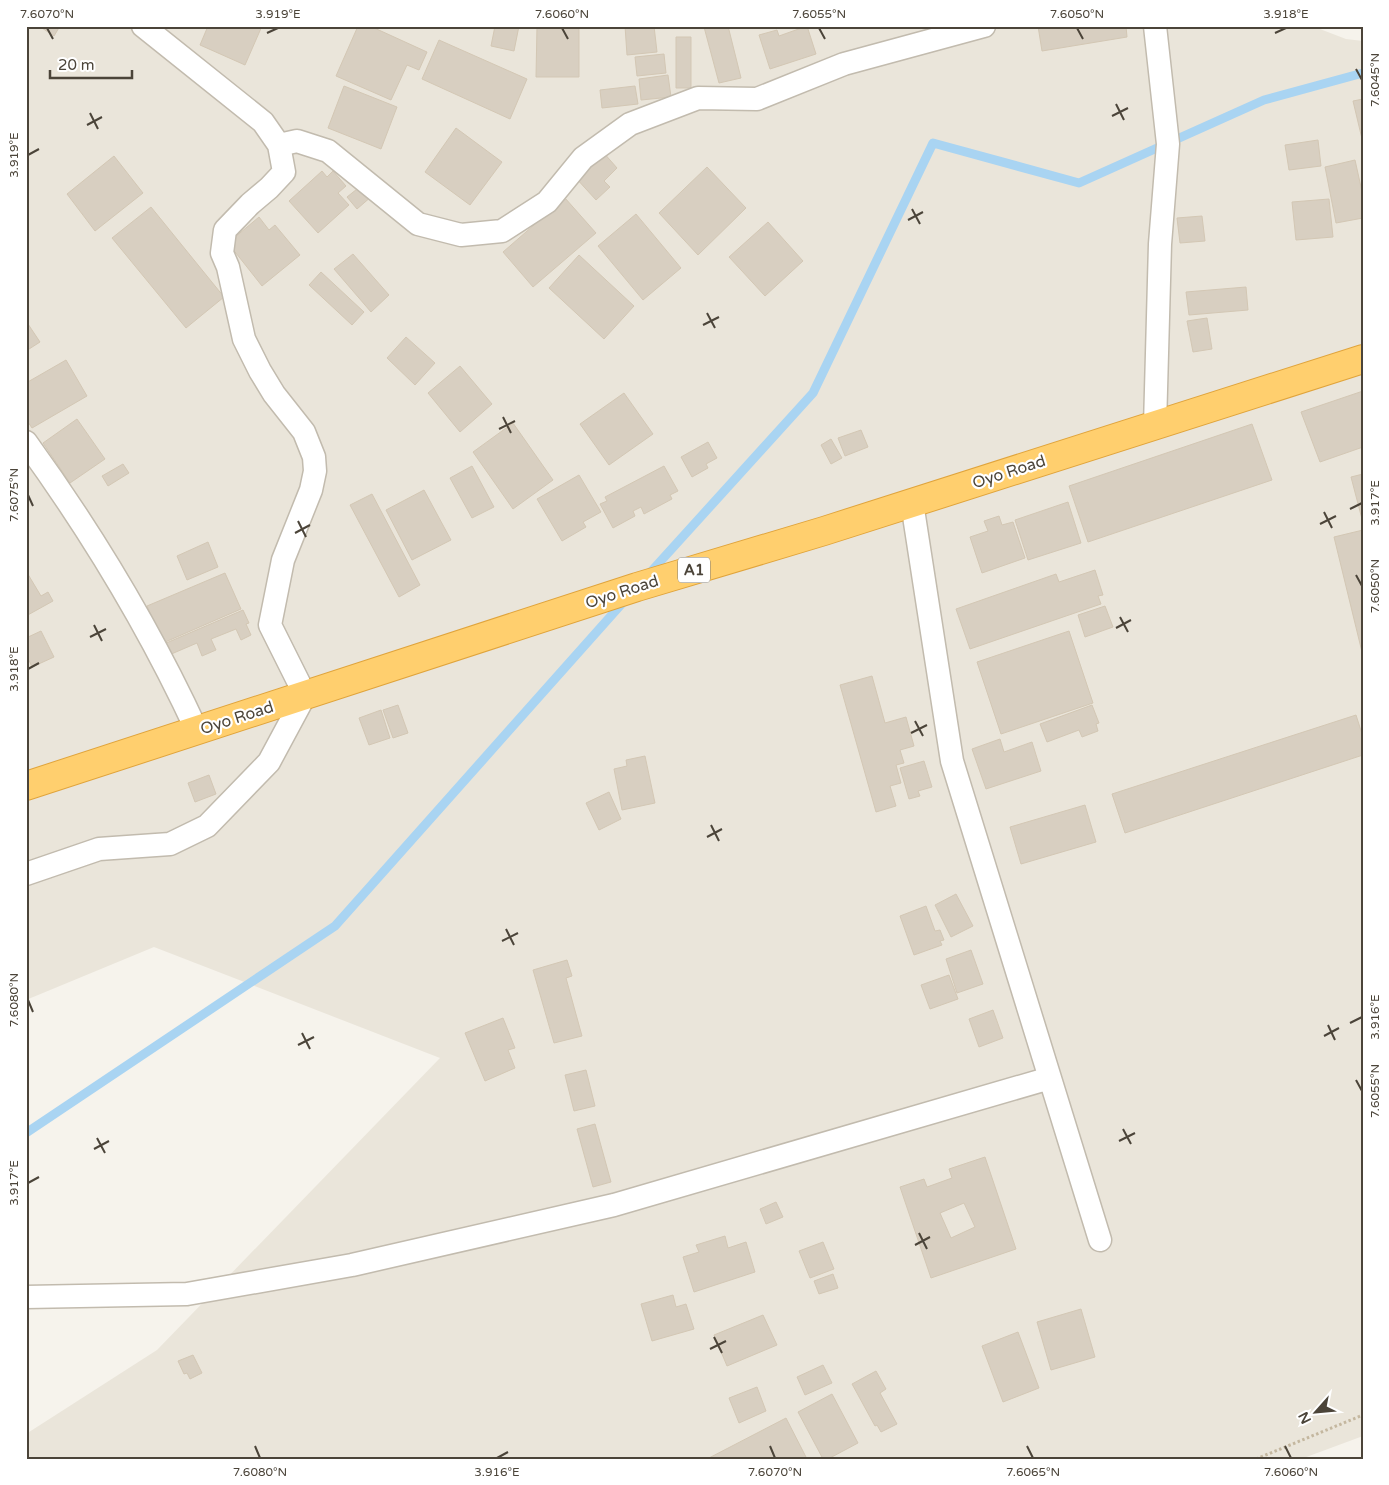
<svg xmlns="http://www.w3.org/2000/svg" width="1389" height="1485" viewBox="0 0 1389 1485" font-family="'Varela Round',sans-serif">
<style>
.residential{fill:#eae5da}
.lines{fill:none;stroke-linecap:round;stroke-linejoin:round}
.stream{stroke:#a9d4f2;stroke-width:9}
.building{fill:#d8cfc1;stroke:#d3c7b4;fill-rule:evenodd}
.street-casing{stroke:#c2bbae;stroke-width:25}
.highway-casing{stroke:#e0a43c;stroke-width:30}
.path{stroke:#c4b79f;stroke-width:3;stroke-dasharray:2.5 2.5;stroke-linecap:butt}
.street{stroke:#fff;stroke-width:22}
.highway{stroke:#ffcf6e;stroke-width:28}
.ticks{fill:none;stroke:#4b4439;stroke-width:2}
.labels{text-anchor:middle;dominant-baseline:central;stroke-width:4.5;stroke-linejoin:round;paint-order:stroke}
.shield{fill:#fff;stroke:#817c74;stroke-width:1}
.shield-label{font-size:15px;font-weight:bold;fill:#4b4439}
.street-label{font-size:16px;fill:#4b4439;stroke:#fff}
.neatline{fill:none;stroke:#4b4439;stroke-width:2}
.ticks-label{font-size:12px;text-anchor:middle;fill:#4b4439}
</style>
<rect width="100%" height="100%" fill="#f6f3ec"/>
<path class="residential" d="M26,26H1312L1346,39L1363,41V1436L1301,1459H26V1434L157,1350L440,1058L154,947L26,1000Z"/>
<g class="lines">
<path class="stream" d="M648,575L813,393L933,143L1079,183L1264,100L1363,73
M26,1133L335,926L626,599"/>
</g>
<path class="building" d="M39,26H60L54,36Z
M208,26H262L245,65L200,45Z
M358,26H370L427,52L419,70L407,65L391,100L336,76Z
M495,26H519L514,51L491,46Z
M537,26H579V77H536Z
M625,26H654L657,52L627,55Z
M708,26H728L741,78L719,83L704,27Z
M807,26L816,54L770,69L759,35L777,30L779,36Z
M1038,26H1126L1127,37L1042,51Z
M676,37H691V88H676Z
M439,40L527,79L510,119L422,79Z
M664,54L666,73L637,76L635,57Z
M668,75L671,97L641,100L639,79Z
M344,86L397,107L381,149L328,128Z
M635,86L638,104L602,108L600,90Z
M1363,99V143L1353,101Z
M456,128L502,162L470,205L425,172Z
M1318,140L1321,166L1289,170L1285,145Z
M603,152L617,168L604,181L610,187L596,200L575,177Z
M114,156L143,193L95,231L67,194Z
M1355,160L1363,196V218L1336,223L1325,167Z
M707,167L746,208L698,255L659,213Z
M322,171L327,177L333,171L346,186L338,193L349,205L318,233L289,201Z
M362,185L372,196L357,209L347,197Z
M565,198L596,233L533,287L503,252Z
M1329,199L1333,237L1296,240L1292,202Z
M151,207L224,297L186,328L112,238Z
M636,214L681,268L643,300L598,246Z
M1202,216L1205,241L1180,243L1177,218Z
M259,217L269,230L275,225L300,255L262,286L228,243Z
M768,222L803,261L765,296L729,257Z
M353,254L389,295L371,312L334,269Z
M579,255L634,306L604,339L549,288Z
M321,272L364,312L352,325L309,285Z
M1246,287L1248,310L1189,315L1186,292Z
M1207,318L1212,349L1193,352L1187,321Z
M26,321L40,342L26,351Z
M406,337L435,363L415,385L387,358Z
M66,360L87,396L32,428L26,419V383Z
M460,366L492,404L460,432L428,393Z
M1363,391V447L1320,462L1301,412Z
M624,393L653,434L609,465L580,424Z
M77,419L105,459L70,483L43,443Z
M513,423L553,480L513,509L473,452Z
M1252,424L1272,480L1088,542L1069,486Z
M861,430L868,447L845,456L838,438Z
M831,439L842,458L831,464L821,445Z
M708,442L717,458L706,464L708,468L692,477L681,457Z
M123,464L129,473L108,486L102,476Z
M472,466L494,507L472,518L450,478Z
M664,466L678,491L670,495L672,499L644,514L641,507L633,511L635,516L613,528L600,504L607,501L605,497Z
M1363,474V519H1362L1351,477Z
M579,475L601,512L583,522L586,527L562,541L537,499Z
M424,490L451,540L412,560L386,510Z
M372,494L420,585L399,597L350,505Z
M1068,502L1081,543L1028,560L1015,520Z
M999,516L1002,525L1013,522L1025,558L982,573L970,537L988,531L984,521Z
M1363,530V652H1362L1334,537Z
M208,542L218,567L187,580L177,556Z
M1095,570L1103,595L1098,596L1101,604L970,649L956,609L1056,574L1059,582Z
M26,571L41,596L48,592L53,601L26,616Z
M225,573L241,609L163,643L147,606Z
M1105,606L1113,627L1085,637L1078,615Z
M243,610L249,623L246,624L251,635L241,640L236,629L211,639L216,650L202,656L197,643L169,655L164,644Z
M41,631L54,657L32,667L26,654V638Z
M1069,631L1093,703L1001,734L977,662Z
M872,676L885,723L906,717L914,746L900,750L904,763L896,765L901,783L890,786L896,806L876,812L840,685Z
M398,705L408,733L393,738L383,710Z
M1092,705L1099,723L1096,724L1098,731L1082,737L1079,730L1047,742L1040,724Z
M381,710L390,738L369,745L359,718Z
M1356,715L1363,737V755L1125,833L1112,794Z
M1000,739L1004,752L1032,742L1041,771L986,789L972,749Z
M645,756L655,803L622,810L614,769L627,766L626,760Z
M924,761L932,787L918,791L920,796L909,799L900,768Z
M209,775L216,794L195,802L188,783Z
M609,792L621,819L599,830L586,803Z
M1085,805L1096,842L1021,864L1010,827Z
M956,894L973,926L951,937L935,905Z
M926,906L935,931L940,930L944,940L940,941L942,945L914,955L900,916Z
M971,950L983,984L957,993L946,959Z
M567,960L572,976L566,978L582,1036L554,1043L533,970Z
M949,975L958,999L930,1009L921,985Z
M993,1010L1003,1038L979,1047L969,1019Z
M503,1018L515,1048L508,1050L515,1068L485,1081L465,1033Z
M586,1070L595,1106L574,1111L565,1075Z
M595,1124L611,1182L593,1187L577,1129Z
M985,1157L1016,1249L931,1278L900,1187L924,1179L927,1187L952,1178L949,1169ZM964,1203L975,1227L951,1238L940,1213Z
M776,1202L783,1217L766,1224L760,1209Z
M725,1236L728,1248L746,1242L755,1272L694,1292L683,1257L699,1252L696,1245Z
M823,1242L834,1269L810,1278L799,1251Z
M833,1274L838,1288L819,1294L814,1281Z
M673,1295L676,1307L686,1304L694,1329L652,1341L641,1304Z
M1081,1309L1095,1357L1051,1370L1037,1322Z
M763,1315L777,1345L727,1366L714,1335Z
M1018,1332L1039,1388L1003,1402L982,1346Z
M193,1355L202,1373L190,1379L187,1373L184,1374L178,1361Z
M823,1365L832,1383L805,1395L797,1377Z
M876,1371L886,1389L880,1393L897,1424L881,1432L877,1425L875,1426L852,1384Z
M757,1387L766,1411L739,1423L729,1398Z
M832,1394L858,1443L828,1459H823L798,1412Z
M786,1418L807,1459H707Z"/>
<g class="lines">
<defs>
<path id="street" d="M279,145L297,141L328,151L418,224L461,235L502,231L547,202L583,158L630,124L698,98L757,99L844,64L984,26
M1155,426L1160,244L1168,144L1155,26
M26,442C92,533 150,629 197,731
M912,503L952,761L1100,1240
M26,874L99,849L170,844L207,826L269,762L305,695L270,625L283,560L311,490L315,471L314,457L304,432L274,394L260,371L244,339L228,267L222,253L225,230L250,204L269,188L284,172L279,145L263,122L143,26
M26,1297L187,1294L352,1265L614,1205L1050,1078"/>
<path id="highway" d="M26,786L637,587L824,531L1363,359"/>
</defs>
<use href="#street" class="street-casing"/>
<use href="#highway" class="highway-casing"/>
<path class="path" d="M1256,1459L1363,1415"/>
<use href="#street" class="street"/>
<use href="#highway" class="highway"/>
</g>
<path class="ticks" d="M47,28L53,39M562,28L568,39M819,28L825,39M1077,28L1083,39M267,33L278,28M1275,33L1286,28M1356,69L1362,80M1116,104L1124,120M90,113L98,129M1112,116L1128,108M87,125L102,117M28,155L39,149M912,209L920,224M908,220L923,212M707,313L715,328M703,325L719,317M503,417L511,433M499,429L515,421M28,495L33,506M1350,509L1362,503M1324,512L1332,528M298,521L306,537M1320,524L1336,516M295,533L310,525M1356,575L1362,586M1120,617L1128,632M94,625L102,641M1116,628L1131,620M90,637L106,629M28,669L39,663M915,721L923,736M911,733L927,725M711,825L719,841M707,837L722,829M506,929L514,945M502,941L518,933M28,1000L33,1012M1350,1023L1362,1017M1328,1025L1335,1040M302,1033L310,1049M1324,1036L1339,1028M298,1045L314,1037M1356,1080L1362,1091M1123,1129L1131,1144M97,1138L105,1153M1119,1141L1135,1133M94,1149L109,1141M28,1183L39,1177M919,1233L927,1249M915,1245L930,1237M714,1337L722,1353M710,1349L726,1341M255,1446L260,1458M770,1446L775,1458M1027,1446L1033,1458M1285,1446L1291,1458M497,1458L508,1452"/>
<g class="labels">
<rect class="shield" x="678" y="557.5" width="32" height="25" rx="4"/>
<g class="shield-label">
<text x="694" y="570">A1</text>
</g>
<g class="street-label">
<text transform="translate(1009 472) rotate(-18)">Oyo Road</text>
<text transform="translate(622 592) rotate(-18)">Oyo Road</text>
<text transform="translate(237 718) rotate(-18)">Oyo Road</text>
</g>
</g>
<rect width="1389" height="1485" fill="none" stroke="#ffffff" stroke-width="55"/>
<g transform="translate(1316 1412) rotate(243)" stroke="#ffffff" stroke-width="4" paint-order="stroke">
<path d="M0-4L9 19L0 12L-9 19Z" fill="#4b4439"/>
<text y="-8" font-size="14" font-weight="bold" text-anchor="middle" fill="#4b4439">N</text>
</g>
<path d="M50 70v8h82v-8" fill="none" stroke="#4b4439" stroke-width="2.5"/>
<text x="58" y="70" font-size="15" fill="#4b4439" stroke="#ffffff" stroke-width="4" paint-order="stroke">20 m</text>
<rect x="28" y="28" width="1334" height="1430" class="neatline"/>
<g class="ticks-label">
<text x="47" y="18">7.6070°N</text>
<text x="278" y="18">3.919°E</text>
<text x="562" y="18">7.6060°N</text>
<text x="819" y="18">7.6055°N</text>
<text x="1077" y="18">7.6050°N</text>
<text x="1286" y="18">3.918°E</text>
<text transform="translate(1375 80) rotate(-90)" y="4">7.6045°N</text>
<text transform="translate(14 155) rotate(-90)" y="4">3.919°E</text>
<text transform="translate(14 495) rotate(-90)" y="4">7.6075°N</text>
<text transform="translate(1375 503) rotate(-90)" y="4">3.917°E</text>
<text transform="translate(1375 586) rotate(-90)" y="4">7.6050°N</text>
<text transform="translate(14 669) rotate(-90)" y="4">3.918°E</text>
<text transform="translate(14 1000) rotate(-90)" y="4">7.6080°N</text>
<text transform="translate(1375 1017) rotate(-90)" y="4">3.916°E</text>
<text transform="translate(1375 1091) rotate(-90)" y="4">7.6055°N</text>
<text transform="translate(14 1183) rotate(-90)" y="4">3.917°E</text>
<text x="260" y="1476">7.6080°N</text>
<text x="497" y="1476">3.916°E</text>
<text x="775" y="1476">7.6070°N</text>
<text x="1033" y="1476">7.6065°N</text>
<text x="1291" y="1476">7.6060°N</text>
</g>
</svg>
